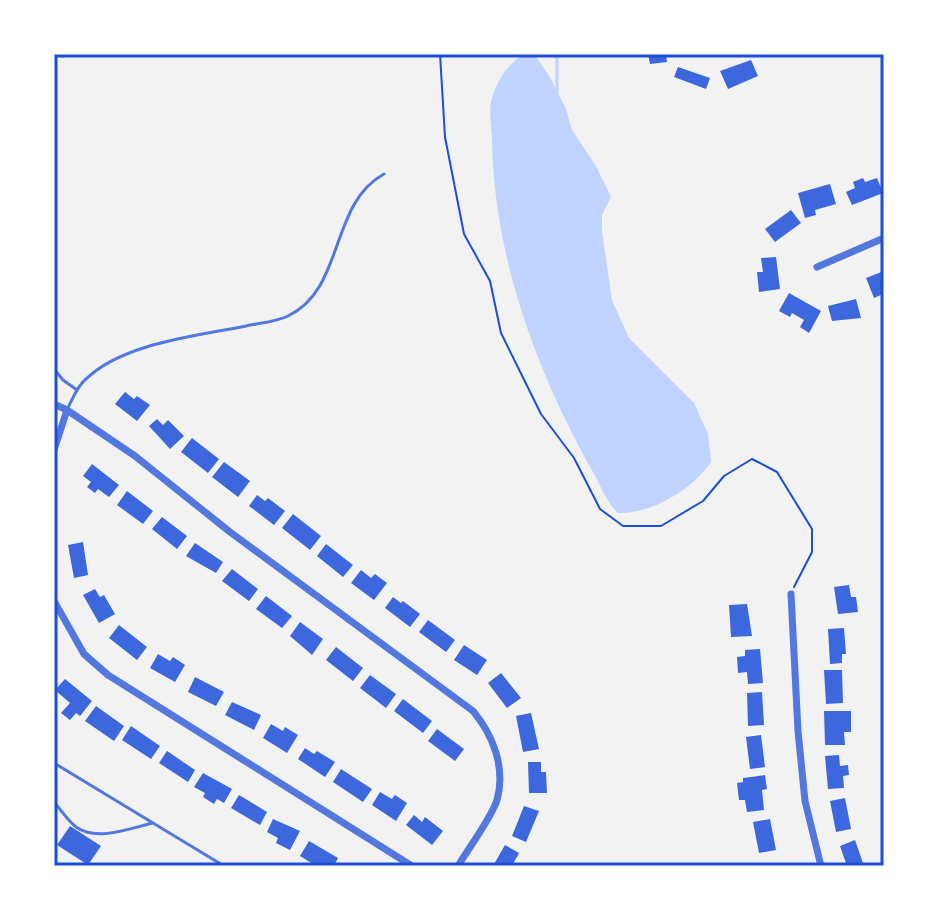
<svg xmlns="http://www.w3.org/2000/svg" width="938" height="920" viewBox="0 0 938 920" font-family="Figtree,sans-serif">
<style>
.water{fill:#bfd3fe}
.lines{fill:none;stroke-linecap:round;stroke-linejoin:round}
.stream{stroke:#bfd3fe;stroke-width:3}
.building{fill:#3d67dc}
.path{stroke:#1d4ed8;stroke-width:2}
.service{stroke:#5277de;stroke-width:3}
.minor{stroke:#5277de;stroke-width:7}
.neatline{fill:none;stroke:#1d4ed8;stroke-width:3}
</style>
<rect width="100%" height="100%" fill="#f2f2f2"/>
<path class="water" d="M523,54L535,55L551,79L566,109L572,130L596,166L611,197L602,215V231L612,300L629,338L694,403L708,434L711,462C693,489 652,514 618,513C606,502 601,486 593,472C536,371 494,257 492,140C492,127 488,110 492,98C498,78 507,66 523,54Z"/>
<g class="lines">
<path class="stream" d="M557,54V92"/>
</g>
<path class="building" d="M648,54H666L667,62L650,64Z
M751,60L758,76L728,89L720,71Z
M678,67L710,78L706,89L674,77Z
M863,178L865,182L877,178L883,193L852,205L846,192L855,188L853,182Z
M830,184L836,204L815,210L816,215L805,218L798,193Z
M791,210L801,223L775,242L765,229Z
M776,257L780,289L759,292L757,272H763L761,258Z
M884,271V287L881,288L883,294L874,298L866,278Z
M789,293L821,311L809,333L800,327L804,320L792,313L790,317L779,311Z
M856,299L861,318L832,321L828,306Z
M125,392L134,399L137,396L150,405L137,421L115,404Z
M157,419L163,425L168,420L184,436L170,449L149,426Z
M192,438L219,459L208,473L181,452Z
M224,462L250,481L238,497L212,477Z
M92,464L119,485L109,497L98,489L95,493L87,487L91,482L83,476Z
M127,491L153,511L143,524L117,505Z
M257,495L265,501L268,498L285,511L274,525L249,506Z
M293,514L321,536L310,550L282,528Z
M162,517L187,536L177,549L152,529Z
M83,542L88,575L74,578L68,545Z
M195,543L223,562L216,573L186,556Z
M326,544L353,565L343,577L317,556Z
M232,569L258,589L249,601L222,581Z
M361,570L371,578L375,574L387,583L374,600L351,583Z
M849,585L851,597H856L858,612L838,614L834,587Z
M95,589L100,597L104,595L115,614L99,623L83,595Z
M266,596L292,616L282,628L256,609Z
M393,597L401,603L403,601L420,614L410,627L385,608Z
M747,604L752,636L731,637L729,605Z
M428,620L455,640L446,652L419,632Z
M300,622L323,639L312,655L290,636Z
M119,625L147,647L137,660L109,638Z
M844,628L846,654H842V663L830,664L828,629Z
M464,645L487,660L477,675L454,660Z
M336,647L363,668L353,681L326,660Z
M760,649L763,683L748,684L747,672L738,673L737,657L745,656V650Z
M158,654L170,661L173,657L185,665L175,682L150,668Z
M824,670H842L843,703L826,704Z
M501,673L521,698L507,708L488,683Z
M370,675L396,694L386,708L360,688Z
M195,677L224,692L216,706L188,692Z
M65,679L92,701L80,716L76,713L70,720L61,713L70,703L55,690Z
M762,692L764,725L748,726L747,693Z
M403,699L432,721L423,733L394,711Z
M232,702L261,715L254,730L225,715Z
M96,706L124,726L114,741L85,721Z
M824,711H851V732H844L845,745H825Z
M531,713L539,749L523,752L516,716Z
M271,724L283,731L285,727L298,735L287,753L263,738Z
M131,726L160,746L151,759L122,740Z
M437,729L464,749L455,761L428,741Z
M761,735L765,767L750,769L746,737Z
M305,748L314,754L317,751L335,762L325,777L298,759Z
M167,751L195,770L188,782L159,763Z
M839,755L840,766L848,765L849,775L843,776L844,788L828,789L825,756Z
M528,762H541V772H546L547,793H529Z
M341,769L372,789L363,802L333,782Z
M203,773L232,789L224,803L217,799L214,804L203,797L205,793L194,787Z
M765,775L767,789L762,790L764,810L747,812L745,800H739L737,783L743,782V778Z
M380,792L392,799L395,795L407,803L396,821L372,805Z
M239,795L267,812L260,825L231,808Z
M845,798L851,829L836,832L830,801Z
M524,806L539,811L526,842L512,836Z
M414,815L422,822L425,817L443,831L432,845L406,825Z
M273,819L300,831L290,850L276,843L278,838L267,832Z
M770,819L776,850L759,853L753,822Z
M70,826L101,846L88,865L57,845Z
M855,840L864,866H847L840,846Z
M309,841L338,858L334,866H316L300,856Z
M505,845L519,853L513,864L517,866H493Z"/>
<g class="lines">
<path class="path" d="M440,54L445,137L464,234L490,281L501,333L541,414L574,458L600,509L623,526H661L703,501L724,476L752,459L777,472L812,529V552L794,587"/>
<path class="service" d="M62,56L76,54
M54,369L63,380L77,390
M67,410C72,400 77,386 86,379C123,343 197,336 246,326C259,323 276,322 288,316C345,289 329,204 384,174
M54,763L153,823C131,828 97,842 76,827C68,821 61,810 54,802
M153,823L224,866"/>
<path class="minor" d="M817,267L884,238
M54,404L67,410L135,456L230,532L473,711C493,735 506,768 497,800C492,817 468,849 458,866
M54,450L67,410
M791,594L798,731L805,801L821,866
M54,601L84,654L108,675L412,866"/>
</g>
<rect width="938" height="920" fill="none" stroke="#ffffff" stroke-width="112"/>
<rect x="56" y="56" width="826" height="808" class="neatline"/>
</svg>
